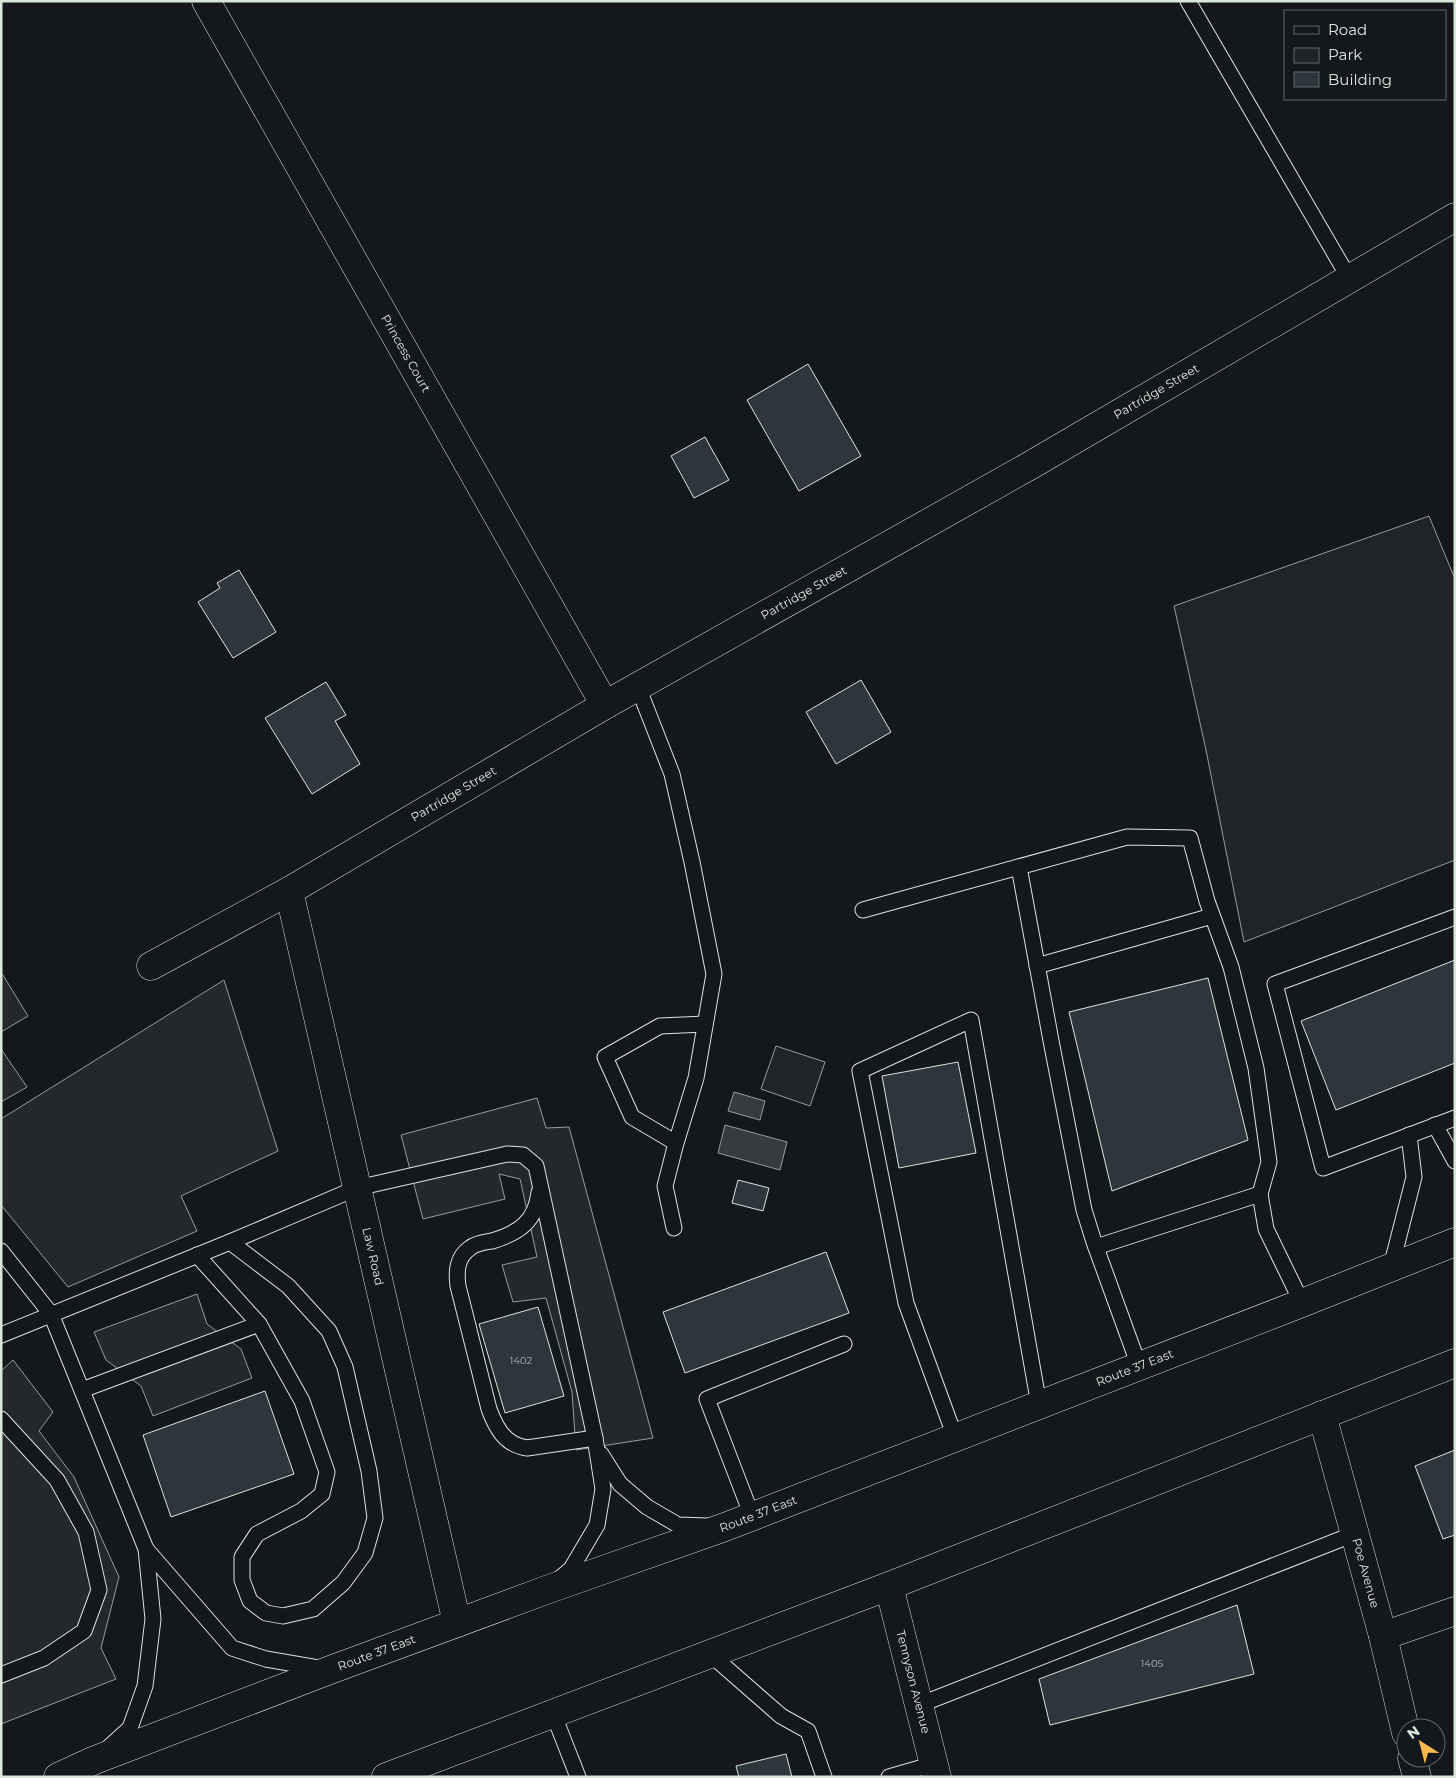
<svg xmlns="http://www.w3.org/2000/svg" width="1456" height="1778" font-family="Montserrat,sans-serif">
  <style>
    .green { fill: #202428; stroke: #939e99 }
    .parking { fill: #24282b; stroke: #939e99 }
    .water { fill: #363b3e; stroke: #939e99 }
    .building { fill: #2c363c; stroke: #d8e6dc }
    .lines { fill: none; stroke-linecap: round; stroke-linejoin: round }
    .service-casing { stroke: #d8e6dc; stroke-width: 17 }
    .minor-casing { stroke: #d8e6dc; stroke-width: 29 }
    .trunk-casing { stroke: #d8e6dc; stroke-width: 29 }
    .service { stroke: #14181c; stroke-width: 15 }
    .minor { stroke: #14181c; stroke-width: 28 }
    .trunk { stroke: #14181c; stroke-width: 28 }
    .labels { text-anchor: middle; stroke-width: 4; stroke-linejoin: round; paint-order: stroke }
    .number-label { font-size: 10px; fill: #adbab4 }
    .street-label { font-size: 12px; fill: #d8e6dc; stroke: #14181c }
  </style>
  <rect width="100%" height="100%" fill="#14181c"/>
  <!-- green -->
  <g class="green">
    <polygon points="1429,516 1455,579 1455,860 1244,942 1206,750 1174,606"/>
    <polygon points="776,1046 825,1062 810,1106 761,1089"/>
  </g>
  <!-- parking -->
  <g class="parking">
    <polygon points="1,972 28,1016 1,1032"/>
    <polygon points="224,980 278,1151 181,1196 197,1231 68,1287 1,1205 1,1119"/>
    <polygon points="1,1049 27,1087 1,1102"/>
    <polygon points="537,1098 546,1128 569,1127 653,1438 576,1450 572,1392 546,1298 513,1302 502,1265 537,1257 520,1179 499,1174 505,1199 423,1219 401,1135"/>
    <polygon points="197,1294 207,1324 241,1349 252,1378 153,1416 141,1386 106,1360 94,1332"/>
    <polygon points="13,1360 53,1412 39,1431 74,1477 119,1577 101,1648 116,1679 1,1724 1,1371"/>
  </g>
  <!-- water -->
  <g class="water">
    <polygon points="734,1092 765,1101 760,1120 728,1111"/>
    <polygon points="725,1125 787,1142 780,1170 718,1153"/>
  </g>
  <!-- building -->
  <g class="building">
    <polygon points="808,364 861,456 799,491 747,400"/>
    <polygon points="705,437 729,480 694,498 671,456"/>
    <polygon points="239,570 276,632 233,658 198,602 220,588 217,583"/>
    <polygon points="861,680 891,732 836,764 806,712"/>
    <polygon points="326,682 346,715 335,721 360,764 312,794 265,718"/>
    <polygon points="1455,960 1455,1063 1336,1110 1301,1021"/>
    <polygon points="1208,978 1248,1140 1112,1191 1069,1012"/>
    <polygon points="958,1062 976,1153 899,1168 882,1076"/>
    <polygon points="738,1180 769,1188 763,1211 732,1203"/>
    <polygon points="826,1252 849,1313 685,1373 663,1312"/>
    <polygon points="538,1307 564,1396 505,1413 479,1324"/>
    <polygon points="265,1391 294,1474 171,1517 143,1435"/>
    <polygon points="1455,1450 1455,1535 1443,1539 1415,1466"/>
    <polygon points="1237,1605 1254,1674 1050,1725 1039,1679"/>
    <polygon points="786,1754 792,1777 739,1777 736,1766"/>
  </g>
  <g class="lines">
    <!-- service casing -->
    <g class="service-casing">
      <g id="service">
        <polyline points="1188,1 1349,278"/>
        <polyline points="638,687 672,774 692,862 714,974 696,1078 676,1143 665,1186 674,1228"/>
        <polyline points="1019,867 1052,1046 1084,1210 1094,1242 1139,1366"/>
        <polyline points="863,910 1127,837 1190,838 1207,901 1231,967 1256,1068 1269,1162 1260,1194 1266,1229 1302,1303"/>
        <polyline points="1455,917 1275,984 1323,1168 1455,1118"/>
        <polyline points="1037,966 1212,916"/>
        <polyline points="1435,1125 1455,1161"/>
        <polyline points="676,1143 632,1117 605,1057 660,1026 705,1024"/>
        <path d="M539,1192C536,1221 519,1233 492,1241C485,1242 476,1243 470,1248C457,1257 456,1271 458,1286L489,1409C496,1428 505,1445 527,1448L595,1438"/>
        <polyline points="1096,1247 1260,1194"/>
        <polyline points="1,1251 51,1314 146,1549 153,1619 145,1686 130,1728 109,1747"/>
        <polyline points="197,1255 259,1324 302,1401 327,1472 322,1494 301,1511 257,1534 242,1557 242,1580 250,1601 266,1613 283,1616 313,1609 343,1583 365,1553 375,1518 369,1471 345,1367 329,1331 288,1286 230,1242"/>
        <polyline points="1391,1267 1414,1177 1409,1135"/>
        <polyline points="1,1335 230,1242 357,1188 507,1154 523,1155 536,1166 595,1438 603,1489 597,1525 571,1569 559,1579"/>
        <polyline points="82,1390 259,1324"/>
        <polyline points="1,1419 57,1480 86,1532 99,1590 84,1631 44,1658 1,1675"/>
        <polyline points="955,1437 906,1303 860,1071 971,1020 1039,1405"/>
        <polyline points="601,1454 620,1484 647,1507 678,1525 708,1526"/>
        <polyline points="752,1516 707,1399 844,1344"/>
        <polyline points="146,1549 232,1648 266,1659 324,1669"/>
        <polyline points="709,1653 781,1716 808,1731 824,1777"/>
        <polyline points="919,1705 1354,1534"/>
        <polyline points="553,1713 578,1777"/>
        <polyline points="889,1777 934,1764"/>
      </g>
    </g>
    <!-- minor casing -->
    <g class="minor-casing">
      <g id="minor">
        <path id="s1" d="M206,1L605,705"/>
        <path id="s2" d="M289,891L457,1623"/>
        <path id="s3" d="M151,966L289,891L605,705L1031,465L1455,217"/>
        <path id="s4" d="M1322,1415L1383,1636L1406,1733"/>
        <path id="s5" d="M889,1586L937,1777"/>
        <polyline points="1383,1636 1455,1611"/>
        <polyline points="1412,1758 1417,1777"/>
      </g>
    </g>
    <!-- trunk casing -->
    <g class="trunk-casing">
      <g id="trunk">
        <path id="s6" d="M58,1777L95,1760L330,1670L549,1589L725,1527L1302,1303L1455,1242"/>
        <polyline points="386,1777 889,1586 1455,1363"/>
      </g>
    </g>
    <!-- service -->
    <use href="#service" class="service"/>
    <!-- minor -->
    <use href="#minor" class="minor"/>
    <!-- trunk -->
    <use href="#trunk" class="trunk"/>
  </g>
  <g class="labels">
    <!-- number labels -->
    <g class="number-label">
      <text x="521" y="1364">1402</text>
      <text x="1152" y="1667">1405</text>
    </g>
    <!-- street labels -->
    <g class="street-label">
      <text dy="4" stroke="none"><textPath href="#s1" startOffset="405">Princess Court</textPath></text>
      <text dy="4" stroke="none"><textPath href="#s3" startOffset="1158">Partridge Street</textPath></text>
      <text dy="4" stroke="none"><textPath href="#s3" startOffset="752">Partridge Street</textPath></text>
      <text dy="4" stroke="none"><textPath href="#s3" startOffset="348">Partridge Street</textPath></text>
      <text dy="4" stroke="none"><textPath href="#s2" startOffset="375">Law Road</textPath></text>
      <text dy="4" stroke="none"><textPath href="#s6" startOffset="1152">Route 37 East</textPath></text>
      <text dy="4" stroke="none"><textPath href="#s6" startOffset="748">Route 37 East</textPath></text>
      <text dy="4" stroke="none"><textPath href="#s4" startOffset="164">Poe Avenue</textPath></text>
      <text dy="4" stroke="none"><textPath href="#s6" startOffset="342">Route 37 East</textPath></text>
      <text dy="4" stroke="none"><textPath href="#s5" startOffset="99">Tennyson Avenue</textPath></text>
    </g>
  </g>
  <!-- border -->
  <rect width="1456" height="1778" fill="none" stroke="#d8e6dc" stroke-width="5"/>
  <!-- legend -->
  <rect x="1284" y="10" width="162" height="90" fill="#14181c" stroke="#626a69"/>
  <rect x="1294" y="26" width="25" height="8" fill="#14181c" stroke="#626a69"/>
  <text x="1328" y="35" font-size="15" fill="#d8e6dc">Road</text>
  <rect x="1294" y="48" width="25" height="15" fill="#202428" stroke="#626a69"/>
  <text x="1328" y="60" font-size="15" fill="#d8e6dc">Park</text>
  <rect x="1294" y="72" width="25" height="15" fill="#2c363c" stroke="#626a69"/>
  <text x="1328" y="85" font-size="15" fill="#d8e6dc">Building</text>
  <!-- north arrow -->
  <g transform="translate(1421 1743) rotate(324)"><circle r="24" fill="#14181c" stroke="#626a69"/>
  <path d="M0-4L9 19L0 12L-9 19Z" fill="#ffb74d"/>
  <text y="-8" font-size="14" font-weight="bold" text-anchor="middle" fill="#d8e6dc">N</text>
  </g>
</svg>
